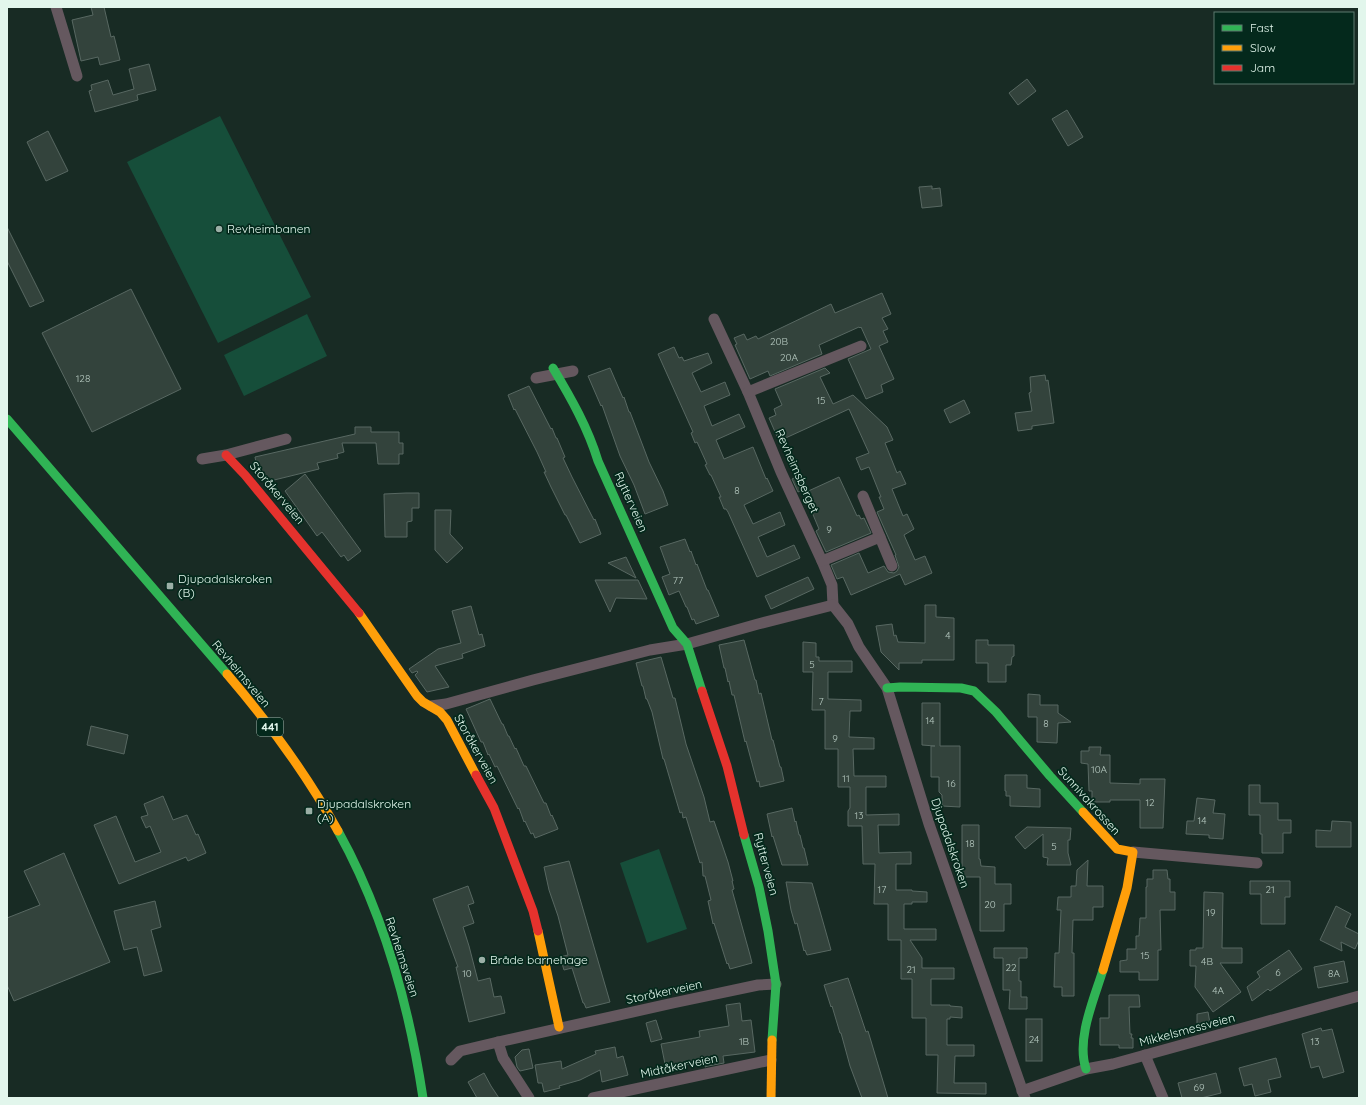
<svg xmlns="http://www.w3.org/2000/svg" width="1366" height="1105" font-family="Quicksand,sans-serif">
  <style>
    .green { fill: #164e3a }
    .building { fill: #33433c; stroke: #586862 }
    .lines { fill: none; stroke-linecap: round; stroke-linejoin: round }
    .street { stroke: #65585f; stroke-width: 11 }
    .fast { stroke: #30b455; stroke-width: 9 }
    .slow { stroke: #ff9f0a; stroke-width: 9 }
    .jam { stroke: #e5322d; stroke-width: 9 }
    .poi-dot { fill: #9bafa6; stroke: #04291c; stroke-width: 1.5 }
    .labels { text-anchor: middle; stroke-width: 3.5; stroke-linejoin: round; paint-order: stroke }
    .number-label { font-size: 10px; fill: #b6c9c0 }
    .shield { fill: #04291c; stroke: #9fb8ae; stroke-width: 1 }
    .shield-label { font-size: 11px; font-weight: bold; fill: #e2f6ec }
    .poi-label { font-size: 12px; fill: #e2f6ec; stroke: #04291c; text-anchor: start }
    .street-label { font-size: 12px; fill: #e2f6ec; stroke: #04291c }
  </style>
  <rect width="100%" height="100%" fill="#182b24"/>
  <!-- green -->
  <g class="green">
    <polygon points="220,116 311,297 218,343 127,162"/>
    <polygon points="307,314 327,356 244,396 224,355"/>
    <polygon points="659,849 687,929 647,943 620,863"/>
  </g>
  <!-- building -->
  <g class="building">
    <polygon points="91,7 104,7 111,37 114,36 120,60 100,65 98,57 81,61 72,20 93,15"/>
    <polygon points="149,64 156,90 137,95 138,100 95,112 89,91 92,90 91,85 108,80 113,95 134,89 129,69"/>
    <polygon points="1027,79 1036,91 1018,105 1009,93"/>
    <polygon points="1067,110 1083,137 1068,146 1052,119"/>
    <polygon points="48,131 68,171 46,181 27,142"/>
    <polygon points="932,186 932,189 940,188 942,206 922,208 919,187"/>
    <polygon points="7,227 44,301 30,307 7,261"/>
    <polygon points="131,289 181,389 92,432 42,333"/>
    <polygon points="882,293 891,314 882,318 888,329 883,331 888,342 879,346 894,379 881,385 883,392 866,399 848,359 871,349 861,327 860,328 859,327 819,345 822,354 770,376 768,371 750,379 735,345 737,344 734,338 744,334 747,340 756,336 758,339 831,304 835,313"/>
    <polygon points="674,347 679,358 682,357 684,361 708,353 712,363 692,373 701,392 725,382 730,395 704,406 712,426 739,414 745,427 716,440 724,459 753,447 766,479 767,478 773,491 744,505 753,524 780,512 785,525 758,537 767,557 794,545 800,558 757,577 728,512 726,509 724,509 719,497 721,497 711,475 710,475 705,465 707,464 697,442 695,443 691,433 693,432 658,354"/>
    <polygon points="610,368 623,398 624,397 629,412 630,412 649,462 663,491 668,505 645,514 634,485 620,456 602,405 601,406 588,376"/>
    <polygon points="825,368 830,373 820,377 833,404 853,395 887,427 893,440 885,443 897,473 900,471 906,484 892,489 903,516 907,514 914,529 904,535 915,560 925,556 932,573 905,585 900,574 851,595 843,577 837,579 831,565 859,553 868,573 884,566 888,572 894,573 897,571 899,567 895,555 896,555 877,512 884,509 879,497 881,497 869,467 861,470 856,458 869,453 849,409 779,441 769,418 776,415 774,409 782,405 775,389"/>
    <polygon points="1045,375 1046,381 1048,380 1054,423 1032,426 1032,429 1018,431 1015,413 1032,411 1029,393 1031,392 1030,377"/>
    <polygon points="529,386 551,429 552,428 556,438 557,438 565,457 563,458 572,477 594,520 595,519 601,534 580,543 566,515 565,515 551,487 544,472 546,472 537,452 515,409 514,410 508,395"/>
    <polygon points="964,400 970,413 950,423 944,410"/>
    <polygon points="355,427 371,427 371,432 399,432 399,443 403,443 403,454 399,454 399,464 378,464 376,443 342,443 344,452 337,454 338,458 317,463 319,469 266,482 263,471 258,473 255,457 355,434"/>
    <polygon points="305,474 361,551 348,561 344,555 341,557 322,532 317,536 285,491"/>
    <polygon points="801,475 807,488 798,492 792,479"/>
    <polygon points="839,477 857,516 859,515 861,519 864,518 871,533 826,552 816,531 819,529 804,493"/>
    <polygon points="406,493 419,493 419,508 412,508 412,521 407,522 407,537 385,537 384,494"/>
    <polygon points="435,510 451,510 450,534 463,548 447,563 435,550"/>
    <polygon points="685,539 690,552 691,551 696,565 697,564 707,590 708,590 719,616 696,624 694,619 692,620 687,607 686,607 679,591 669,595 662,577 670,574 660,547"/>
    <polygon points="626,557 636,578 608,563"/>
    <polygon points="808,577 814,589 771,609 765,596"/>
    <polygon points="595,580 638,580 647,599 616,598 610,612"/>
    <polygon points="925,605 936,605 936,617 954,618 954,660 922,660 922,663 899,663 899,670 881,652 876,626 892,624 894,636 896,635 898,642 925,643"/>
    <polygon points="471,606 479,635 482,634 485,646 462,654 463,658 435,666 449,687 427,692 415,675 418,672 417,671 412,673 409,669 438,649 461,643 452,611"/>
    <polygon points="744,640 755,680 756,680 759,694 761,693 772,740 773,740 780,767 781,767 784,781 760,787 759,781 757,782 746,741 745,742 734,695 732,695 729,681 728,682 725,668 724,668 719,645"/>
    <polygon points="976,640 988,640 988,645 1014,645 1014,656 1012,657 1011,665 1006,665 1006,682 988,682 988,663 976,663"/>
    <polygon points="803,642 816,643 816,657 819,657 819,661 852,661 852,672 828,672 828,699 861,700 861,711 850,711 849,737 874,738 874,749 853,749 854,776 886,776 886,787 866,787 866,815 899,814 899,825 878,825 879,853 911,852 911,864 896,864 896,890 912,890 912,891 927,892 927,902 912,902 912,904 904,904 904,929 936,929 936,940 910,940 922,958 922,968 954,968 954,979 931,979 931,1005 950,1005 950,1006 962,1007 962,1018 950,1017 950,1019 947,1019 947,1045 974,1045 974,1056 955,1056 954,1083 986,1083 986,1094 937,1093 938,1055 926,1055 926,1018 912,1018 912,979 901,979 901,940 888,940 888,904 874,904 875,864 863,864 862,826 848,826 848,811 850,808 850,787 838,787 838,749 825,749 825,710 812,710 813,672 803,672"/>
    <polygon points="661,657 673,698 675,698 686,744 704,797 710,822 714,821 728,862 733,881 732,881 734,889 732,890 750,955 752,963 730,969 728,963 727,964 714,923 713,924 708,901 711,900 705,876 703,876 702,862 700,863 686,817 683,818 682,812 680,813 664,759 663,759 652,712 647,699 646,699 643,686 642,686 636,663"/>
    <polygon points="1028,694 1040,695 1040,705 1058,705 1058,713 1071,722 1058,723 1057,743 1037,742 1037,717 1028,717"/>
    <polygon points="490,699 502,724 503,724 508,736 509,736 515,749 516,748 524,766 526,766 544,803 546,803 551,816 552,815 558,829 535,838 533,833 531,834 525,821 524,822 519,808 518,809 497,766 495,767 489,754 488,755 483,742 481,742 466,709"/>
    <polygon points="922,703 940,703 940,746 960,746 960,807 942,806 942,795 939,792 939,777 931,777 931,746 935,746 922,745"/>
    <polygon points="91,726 128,735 124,754 87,745"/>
    <polygon points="1089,747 1101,747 1100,755 1110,755 1110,783 1140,784 1140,779 1165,779 1163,828 1140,828 1140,800 1110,800 1110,802 1092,802 1092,791 1089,791 1088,764 1081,763 1081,751 1089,751"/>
    <polygon points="1005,775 1027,775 1027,788 1040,789 1040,807 1010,806 1010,796 1006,796 1006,791 1005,791"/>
    <polygon points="1249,785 1260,785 1260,803 1278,803 1278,820 1291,820 1291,833 1283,833 1283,853 1262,853 1262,834 1260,834 1260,815 1249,815"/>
    <polygon points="163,796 173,820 187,815 196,835 198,834 206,853 188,861 186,857 119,884 94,825 116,816 135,862 161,852 150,826 146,828 141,817 148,815 144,804"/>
    <polygon points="1197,798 1215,800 1213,813 1225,814 1223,839 1209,838 1209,835 1186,834 1187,821 1194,821"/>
    <polygon points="792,808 795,822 796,821 799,835 800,835 803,848 804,848 808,865 782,865 773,836 772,837 767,814"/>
    <polygon points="1332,821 1351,822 1351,847 1316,847 1316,830 1331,831"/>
    <polygon points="962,825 979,825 979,859 980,859 981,866 995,867 995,884 1011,884 1011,904 1004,904 1004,931 980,931 980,877 962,877"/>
    <polygon points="1027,827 1071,828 1070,840 1068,840 1068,853 1071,865 1047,865 1048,858 1043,857 1043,834 1025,849 1015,837"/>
    <polygon points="64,853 110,962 14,1001 7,985 7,918 40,905 24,871"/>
    <polygon points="1088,860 1087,886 1103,886 1103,907 1093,907 1093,920 1073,920 1072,953 1074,953 1074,996 1062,996 1062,987 1054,987 1055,953 1059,953 1061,910 1057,910 1058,897 1071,897 1071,886 1076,886 1077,870"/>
    <polygon points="569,861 610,1002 586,1008 584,1003 583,1003 572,968 564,970 560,957 568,955 558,916 549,890 544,867"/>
    <polygon points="1153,870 1167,870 1168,879 1170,879 1170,892 1175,892 1175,910 1160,910 1161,950 1158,950 1158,980 1139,980 1139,972 1120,972 1120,961 1127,960 1127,949 1136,949 1136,936 1139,936 1140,918 1146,918 1146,887 1147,887 1147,879 1153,879"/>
    <polygon points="1250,881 1290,881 1290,897 1285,897 1285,924 1261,924 1261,894 1250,894"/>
    <polygon points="786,882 812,883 831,950 807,955 805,950 804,951 797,923 795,924 791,910"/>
    <polygon points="468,886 474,903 468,905 474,923 463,927 469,946 478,981 490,978 494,997 501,996 505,1013 469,1022 456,967 458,967 433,899"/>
    <polygon points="1204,892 1223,893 1222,948 1242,948 1242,963 1220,963 1241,992 1213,1012 1195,987 1196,966 1190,966 1190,950 1196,950 1196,948 1203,948"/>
    <polygon points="155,901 161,927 151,930 162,971 144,976 137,947 124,950 114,911"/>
    <polygon points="1336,906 1351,914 1345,927 1359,934 1359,940 1355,949 1341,942 1342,951 1320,940"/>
    <polygon points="994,948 1027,948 1027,958 1019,958 1019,981 1021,981 1021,997 1027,997 1027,1009 1009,1009 1010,990 1003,990 1003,958 994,958"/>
    <polygon points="1289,950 1302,969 1270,991 1268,989 1252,1001 1247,987 1260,977 1257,972"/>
    <polygon points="1344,961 1348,982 1318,988 1314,967"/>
    <polygon points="848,978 866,1032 868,1031 888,1098 862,1098 850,1066 841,1033 840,1033 832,1006 831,1007 824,985"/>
    <polygon points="1109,995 1139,995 1140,1007 1129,1007 1130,1034 1132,1034 1131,1038 1133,1038 1133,1048 1119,1048 1119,1045 1100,1045 1100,1018 1109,1018"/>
    <polygon points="740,1003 742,1021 751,1020 755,1052 723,1056 724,1063 708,1066 705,1067 704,1061 666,1069 661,1044 700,1037 699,1031 729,1026 726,1005"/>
    <polygon points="1208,1012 1210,1023 1197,1026 1197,1014"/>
    <rect x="1026" y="1019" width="16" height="42"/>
    <polygon points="656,1020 662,1039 651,1042 646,1023"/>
    <polygon points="1321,1028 1322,1031 1332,1029 1344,1072 1323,1078 1319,1066 1311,1068 1302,1034"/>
    <polygon points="615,1047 617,1058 623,1056 628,1075 602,1082 600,1070 580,1080 559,1086 560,1088 544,1092 542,1083 538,1083 535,1065 561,1061 562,1069 596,1054 595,1051"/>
    <polygon points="529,1049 533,1068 520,1071 517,1067 515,1057 522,1050"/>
    <polygon points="1276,1058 1281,1077 1268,1080 1271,1092 1255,1096 1252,1084 1244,1086 1239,1068"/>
    <polygon points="484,1073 491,1086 499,1098 477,1098 468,1082"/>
    <polygon points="1216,1073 1221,1093 1201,1098 1182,1098 1178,1083"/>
  </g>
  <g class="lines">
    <!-- street -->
    <g class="street">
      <polyline points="56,7 77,76"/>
      <polyline points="714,319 748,392 781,472 822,561 832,585 833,605"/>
      <polyline points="536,378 573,371"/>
      <polyline points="748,392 861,346"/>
      <polyline points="202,459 226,455 286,439"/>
      <polyline points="863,496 892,566"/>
      <polyline points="822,561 880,537"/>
      <polyline points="833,605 848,624 859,647 887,688 929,824 1025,1098"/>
      <polyline points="431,706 446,704 533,680 650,650 687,644 758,624 833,605"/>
      <polyline points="1133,852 1257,863"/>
      <polyline points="498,1042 503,1058 529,1098"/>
      <polyline points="1145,1055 1163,1098"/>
      <polyline points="451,1060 460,1051 498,1042 673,1003 758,985 776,984"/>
      <polyline points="1022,1091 1086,1069 1113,1064 1359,996"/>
      <polyline points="593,1098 771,1060"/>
    </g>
    <!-- fast -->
    <g class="fast">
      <path d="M553,368C571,398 588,428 598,461L673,628L687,644L702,691"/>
      <polyline points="7,419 227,674"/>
      <polyline points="887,688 900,687 961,688 974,691 996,712 1050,776 1083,812"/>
      <path d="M338,831C384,914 409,1005 423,1098"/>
      <polyline points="744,835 759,887 768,931 776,984 772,1040"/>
      <path d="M1086,1069C1076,1039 1094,999 1103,970"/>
    </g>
    <!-- slow -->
    <g class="slow">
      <polyline points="359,613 417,696 423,702 440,712 447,720 476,775"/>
      <path d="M227,674C269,723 307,775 338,831"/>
      <polyline points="1083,812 1117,849 1133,852 1127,888 1103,970"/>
      <polyline points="538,931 559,1027"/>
      <polyline points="771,1098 772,1040"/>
    </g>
    <!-- jam -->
    <g class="jam">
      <polyline points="226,455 245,475 359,613"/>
      <polyline points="702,691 727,766 744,835"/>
      <polyline points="476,775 494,808 533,911 538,931"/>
    </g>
  </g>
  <!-- markers -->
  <g class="poi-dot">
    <circle cx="219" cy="229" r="4"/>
    <rect x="166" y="582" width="8" height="8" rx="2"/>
    <rect x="305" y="807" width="8" height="8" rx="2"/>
    <circle cx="482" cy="960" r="4"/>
  </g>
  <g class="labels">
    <!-- number labels -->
    <g class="number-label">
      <text x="779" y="345">20B</text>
      <text x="789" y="361">20A</text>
      <text x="83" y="382">128</text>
      <text x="821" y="404">15</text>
      <text x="737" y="494">8</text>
      <text x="829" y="533">9</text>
      <text x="678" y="584">77</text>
      <text x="948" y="639">4</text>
      <text x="812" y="668">5</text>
      <text x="821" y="705">7</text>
      <text x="930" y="724">14</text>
      <text x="1046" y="727">8</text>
      <text x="835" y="742">9</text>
      <text x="1099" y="773">10A</text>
      <text x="846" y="782">11</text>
      <text x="951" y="787">16</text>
      <text x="1150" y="806">12</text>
      <text x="859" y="819">13</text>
      <text x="1202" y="824">14</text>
      <text x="970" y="847">18</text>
      <text x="1054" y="850">5</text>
      <text x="882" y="893">17</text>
      <text x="1270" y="893">21</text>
      <text x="990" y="908">20</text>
      <text x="1211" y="916">19</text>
      <text x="1145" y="959">15</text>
      <text x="1207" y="965">4B</text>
      <text x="1011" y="971">22</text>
      <text x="911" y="973">21</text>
      <text x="1278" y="976">6</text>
      <text x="467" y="977">10</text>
      <text x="1334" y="977">8A</text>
      <text x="1218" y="994">4A</text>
      <text x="1034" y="1043">24</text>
      <text x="744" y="1045">1B</text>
      <text x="1315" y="1045">13</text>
      <text x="1199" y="1091">69</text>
    </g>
    <!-- shield labels -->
    <rect class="shield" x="257" y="718" width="26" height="18" rx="3"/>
    <g class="shield-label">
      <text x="270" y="731">441</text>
    </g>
    <!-- poi labels -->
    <g class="poi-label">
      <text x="227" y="233">Revheimbanen</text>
      <text x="178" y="583">Djupadalskroken<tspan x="178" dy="14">(B)</tspan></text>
      <text x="317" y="808">Djupadalskroken<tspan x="317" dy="14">(A)</tspan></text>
      <text x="490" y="964">Bråde barnehage</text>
    </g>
    <!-- street labels -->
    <g class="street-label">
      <text transform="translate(797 471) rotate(66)" y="4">Revheimsberget</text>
      <text transform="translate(277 493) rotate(50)" y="4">Storåkerveien</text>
      <text transform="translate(631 502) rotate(66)" y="4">Rytterveien</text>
      <text transform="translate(241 674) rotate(50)" y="4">Revheimsveien</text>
      <text transform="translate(476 749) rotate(61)" y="4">Storåkerveien</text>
      <text transform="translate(1089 801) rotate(48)" y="4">Sunnivakrossen</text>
      <text transform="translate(950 843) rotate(71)" y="4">Djupadalskroken</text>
      <text transform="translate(766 864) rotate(75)" y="4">Rytterveien</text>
      <text transform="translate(402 957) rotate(72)" y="4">Revheimsveien</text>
      <text transform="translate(664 992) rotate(-12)" y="4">Storåkerveien</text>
      <text transform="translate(1187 1030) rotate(-15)" y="4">Mikkelsmessveien</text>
      <text transform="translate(679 1066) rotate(-12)" y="4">Midtåkerveien</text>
    </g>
  </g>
  <!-- border -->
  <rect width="1366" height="1105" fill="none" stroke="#e2f6ec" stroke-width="16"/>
  <!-- legend -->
  <rect x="1214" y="12" width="140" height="72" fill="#04291c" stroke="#5d7b6f"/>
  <rect x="1222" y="25" width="20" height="6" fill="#30b455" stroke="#5d7b6f"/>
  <text x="1250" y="32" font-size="12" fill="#e2f6ec">Fast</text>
  <rect x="1222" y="45" width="20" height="6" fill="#ff9f0a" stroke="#5d7b6f"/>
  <text x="1250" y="52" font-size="12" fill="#e2f6ec">Slow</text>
  <rect x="1222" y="65" width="20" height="6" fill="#e5322d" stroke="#5d7b6f"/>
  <text x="1250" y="72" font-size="12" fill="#e2f6ec">Jam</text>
</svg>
